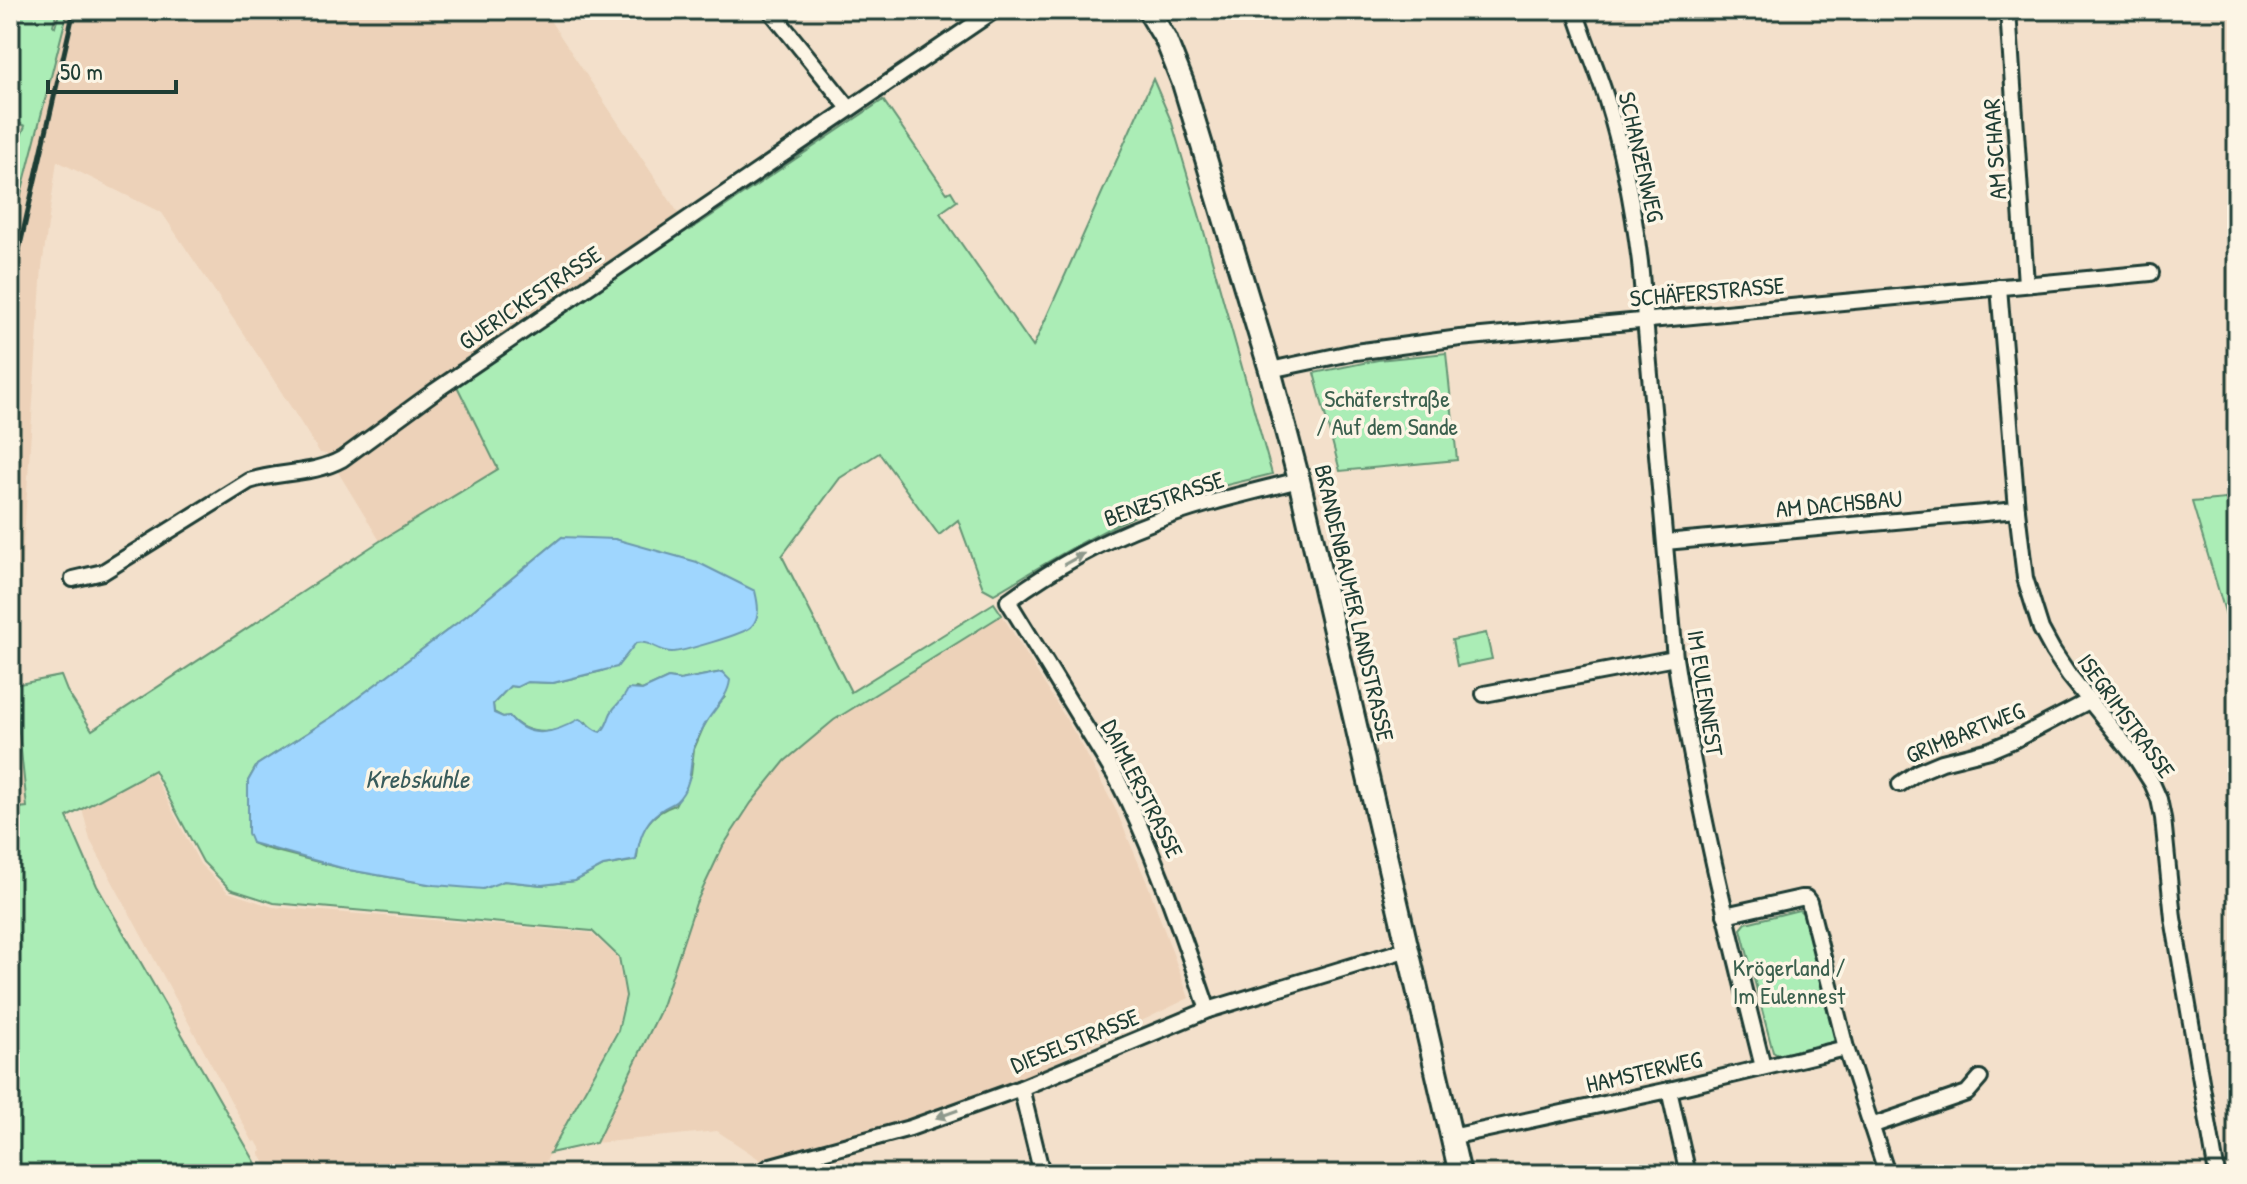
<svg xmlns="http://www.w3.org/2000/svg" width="2247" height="1184" font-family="'Patrick Hand',sans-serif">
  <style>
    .built { fill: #edd2b9 }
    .green { fill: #abedb6; stroke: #659575; stroke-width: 2; fill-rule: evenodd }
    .water { fill: #9fd6fe; stroke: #6c99ad; stroke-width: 2 }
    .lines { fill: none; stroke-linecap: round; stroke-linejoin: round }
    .street-casing { stroke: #1f3d34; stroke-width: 20 }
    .secondary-casing { stroke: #1f3d34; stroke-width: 26 }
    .street { stroke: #fcf5e5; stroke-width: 14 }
    .secondary { stroke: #fcf5e5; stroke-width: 20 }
    .rail { stroke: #1f3d34; stroke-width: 5 }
    .oneway { fill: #8e998c }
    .labels { text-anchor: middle; stroke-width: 7; stroke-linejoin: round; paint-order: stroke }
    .street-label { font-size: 24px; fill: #1f3d34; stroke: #fcf5e5 }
    .park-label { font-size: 24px; fill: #3b604e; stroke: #fcf5e5 }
    .water-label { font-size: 26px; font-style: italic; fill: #395c5c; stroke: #fcf5e5 }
  </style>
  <rect width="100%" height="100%" fill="#f3e0cb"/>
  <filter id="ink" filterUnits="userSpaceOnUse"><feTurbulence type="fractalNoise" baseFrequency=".0125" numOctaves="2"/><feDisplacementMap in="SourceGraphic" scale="16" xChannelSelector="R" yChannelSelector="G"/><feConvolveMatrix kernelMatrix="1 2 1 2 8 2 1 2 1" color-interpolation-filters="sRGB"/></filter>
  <g filter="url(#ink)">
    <!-- built -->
    <g class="built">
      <polygon points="67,10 543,10 683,220 454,378 499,469 380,541 327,454 320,453 261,360 162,213 57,161 42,267 15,671 27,808 10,809 10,237"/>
      <polygon points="1002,615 1079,740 1116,810 1148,885 1189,998 1017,1081 909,1121 762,1161 717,1131 596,1143 661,1009 696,904 723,846 751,803 785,761 834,720"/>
      <polygon points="152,771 200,864 228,892 273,907 591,933 617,957 625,995 617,1030 539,1174 271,1174 259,1153 262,1151 256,1141 253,1142 90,840 82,808"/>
    </g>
    <!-- green -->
    <g class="green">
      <polygon points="15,10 57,10 53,25 55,27 60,10 68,10 10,237 10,138 19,141 25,126 10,119 16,97 10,94 10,24"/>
      <path d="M1153,79L1172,123L1201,221L1272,474C1234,484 1195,491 1158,506C1101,529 1048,562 994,594L983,588L958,520L939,535L879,453L840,478L782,556L851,692L994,603L1002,615L834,720L785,761L751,803L723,846L696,903L661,1009L596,1143L550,1153L618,1031L626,996L619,957L592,931L274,903L230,889L203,862L154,770L67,817L97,886L262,1174H10V809L27,807L14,685L61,676L67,691L92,730L380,541L498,469L453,378L683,220L690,230L883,100L947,193L951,191L957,201L940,213L1033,347ZM562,537L644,641L635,643L602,671L553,683L527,682L517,687L510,686L493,704L494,712L503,717L509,716C530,741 559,731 586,722L592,730L601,733L609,724L611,713L636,688L642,690L668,678L680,680L722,672L725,697L713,710L703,728L694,749L691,774L675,805C650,813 638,832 637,858L633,861L603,866L575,881L542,885L504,881L492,884L434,885L349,870L264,848L252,843L248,781L257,765L335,715L465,617Z"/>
      <polygon points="1446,353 1457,460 1340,471 1314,373 1378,360"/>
      <polygon points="2237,498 2237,652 2192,502"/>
      <polygon points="1486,633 1492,659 1457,666 1452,640"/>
      <polygon points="1799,910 1805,915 1836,1035 1833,1042 1778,1055 1773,1052 1741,929 1746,923"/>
    </g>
    <!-- water -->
    <path class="water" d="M562,537L615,539L697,562L755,591C758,603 761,617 751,627C744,634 681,652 672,652C658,652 650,640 636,643L617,667L553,683L527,682L517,687L510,686L493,704L494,713L503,717L509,716C530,741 555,733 579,719C588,722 591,730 601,732C608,725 607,721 611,713C616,703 623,702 628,689L642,690L668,678L680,680L722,672L730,680C728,699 711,711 703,728C699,735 695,743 693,751C690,766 692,779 683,793C675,806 671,803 660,811C643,823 639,841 636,860L603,866L575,881L542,885L504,881L483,889L434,885L349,870L252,843L248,833V781L257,765L335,715L465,617Z"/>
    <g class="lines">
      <!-- street casing -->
      <g class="street-casing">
        <g id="street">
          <polyline points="770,10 849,108"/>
          <path d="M1575,10C1584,40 1597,68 1606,98C1623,152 1633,206 1640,262L1675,658C1696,797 1729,932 1763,1067"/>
          <polyline points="2008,10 2026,284"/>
          <polyline points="1999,287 2017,510 2025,578 2041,629 2053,651 2069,675 2136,758 2152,783 2159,799 2163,818 2173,918 2217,1174"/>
          <polyline points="1270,370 1355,352 1460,338 2151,273"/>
          <polyline points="1665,542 2017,510"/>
          <path d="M73,579L103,572L249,481C280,471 313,475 342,459L435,391L995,10"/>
          <polyline points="1484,694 1675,658"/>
          <polyline points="1900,784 1918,772 1942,762 1990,750 2016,739 2089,701"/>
          <polyline points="1725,915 1801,898 1806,898 1809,902 1846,1048 1887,1174"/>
          <path d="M1208,1010C1181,931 1155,852 1116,777L1008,601C1052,569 1099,542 1150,523C1198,504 1249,493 1299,480"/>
          <polyline points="1021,1088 1042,1174"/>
          <polyline points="1669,1090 1688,1174"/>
          <polyline points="1871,1126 1967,1093 1980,1078"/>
          <polyline points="1451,1137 1669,1090 1846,1048"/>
          <polyline points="759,1174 771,1166 910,1128 1021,1088 1208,1010 1408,949"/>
        </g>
      </g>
      <!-- secondary casing -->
      <g class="secondary-casing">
        <polyline id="secondary" points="1148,10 1166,40 1183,83 1270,370 1299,480 1460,1174"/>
      </g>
      <!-- street -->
      <use href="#street" class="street"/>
      <!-- secondary -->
      <use href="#secondary" class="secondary"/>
      <!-- rail -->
      <g class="rail">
        <polyline points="10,289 74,10"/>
        <polyline points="10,340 16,280"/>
      </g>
    </g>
    <!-- one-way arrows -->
    <defs><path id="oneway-solid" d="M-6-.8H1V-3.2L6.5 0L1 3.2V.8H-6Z" transform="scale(2)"/></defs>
    <g class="oneway">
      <use href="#oneway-solid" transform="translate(1074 559) rotate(-29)"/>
      <use href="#oneway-solid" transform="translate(947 1114) rotate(160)"/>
    </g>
  </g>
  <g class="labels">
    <!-- street labels -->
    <g class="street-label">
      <text transform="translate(1995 149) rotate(-94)" y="8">AM SCHAAR</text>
      <text transform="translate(1641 157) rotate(77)" y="8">SCHANZENWEG</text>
      <text transform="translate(1707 292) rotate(-5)" y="8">SCHÄFERSTRASSE</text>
      <text transform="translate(530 298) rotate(-34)" y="8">GUERICKESTRASSE</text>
      <text transform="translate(1164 499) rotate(-19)" y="8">BENZSTRASSE</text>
      <text transform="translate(1839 504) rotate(-5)" y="8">AM DACHSBAU</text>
      <text transform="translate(1354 603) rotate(77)" y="8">BRANDENBAUMER LANDSTRASSE</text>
      <text transform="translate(1705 693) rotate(81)" y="8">IM EULENNEST</text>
      <text transform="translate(2126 716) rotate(54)" y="8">ISEGRIMSTRASSE</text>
      <text transform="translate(1965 733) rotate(-22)" y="8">GRIMBARTWEG</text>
      <text transform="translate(1142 789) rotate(63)" y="8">DAIMLERSTRASSE</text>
      <text transform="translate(1075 1041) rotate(-22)" y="8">DIESELSTRASSE</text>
      <text transform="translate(1644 1072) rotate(-13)" y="8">HAMSTERWEG</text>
    </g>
    <!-- park labels -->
    <g class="park-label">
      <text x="1387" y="407">Schäferstraße<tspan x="1387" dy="28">/ Auf dem Sande</tspan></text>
      <text x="1789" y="976">Krögerland /<tspan x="1789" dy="28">Im Eulennest</tspan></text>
    </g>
    <!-- water labels -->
    <g class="water-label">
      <text x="417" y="788">Krebskuhle</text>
    </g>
  </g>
  <!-- margin -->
  <rect width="2247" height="1184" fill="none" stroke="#fcf5e5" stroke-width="40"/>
  <rect x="20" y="20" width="2207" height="1144" fill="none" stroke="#1f3d34" stroke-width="3" filter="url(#ink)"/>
  <!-- scale -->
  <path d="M48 80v12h128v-12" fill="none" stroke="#1f3d34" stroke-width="4"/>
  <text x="60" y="80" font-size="24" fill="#1f3d34" stroke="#fcf5e5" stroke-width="6" paint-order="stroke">50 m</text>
</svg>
